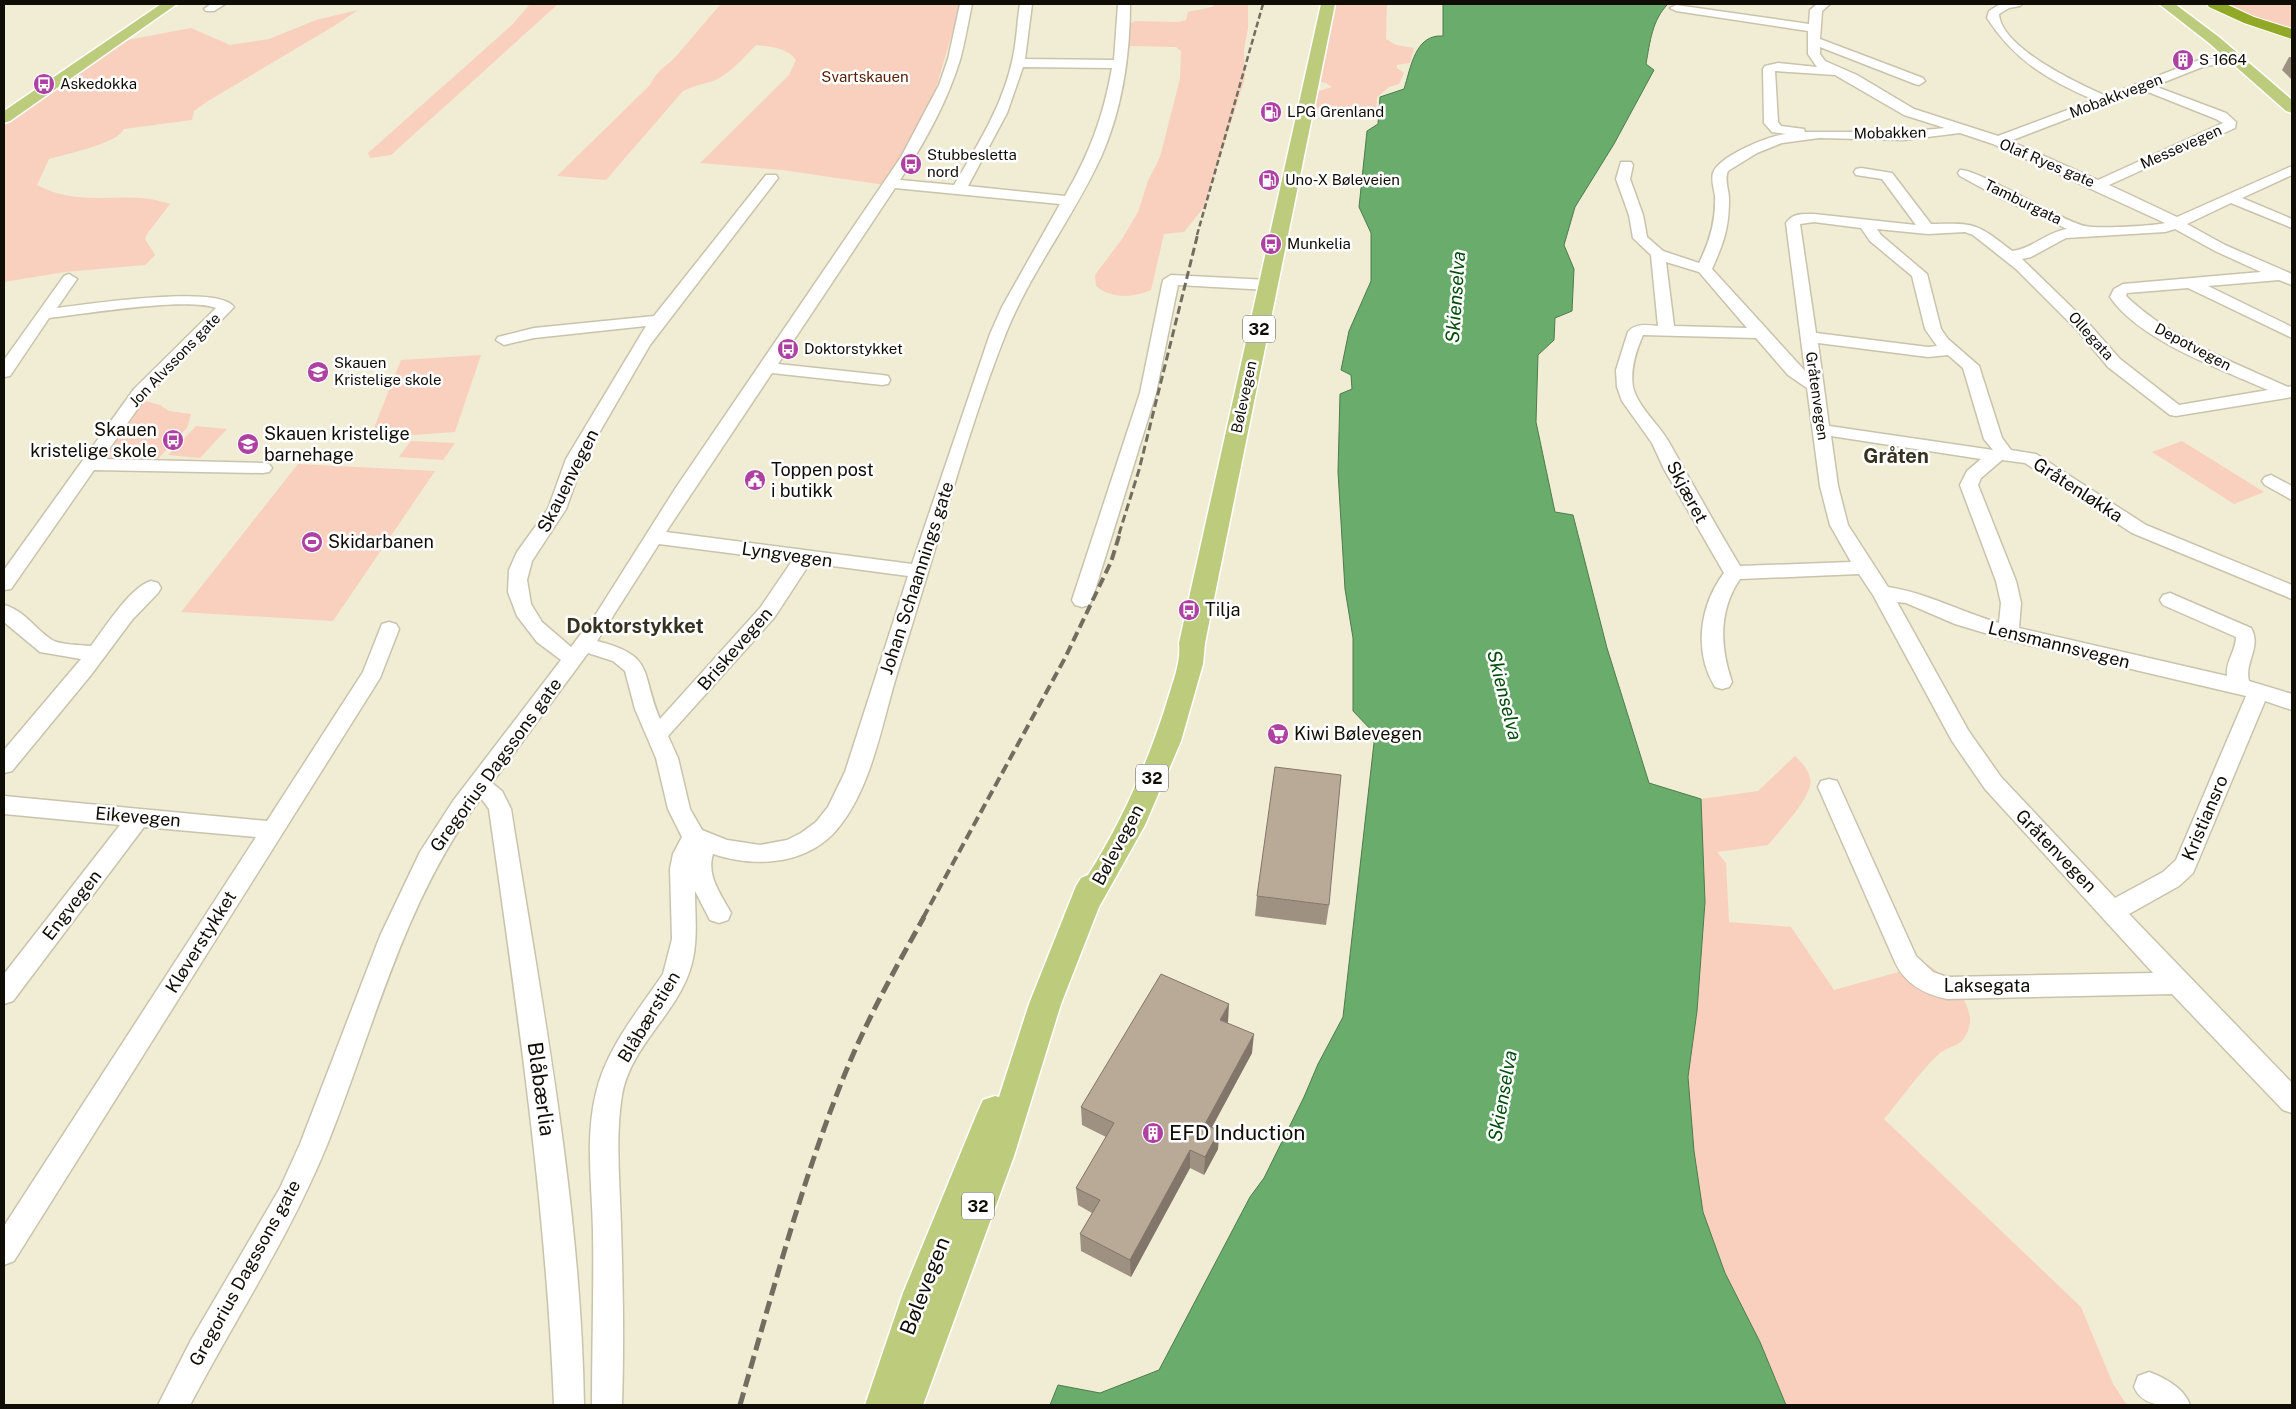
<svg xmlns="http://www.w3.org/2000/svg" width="2296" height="1409" font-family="'Public Sans',sans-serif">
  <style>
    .green { fill: #f9d0be }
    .water { fill: #69ac6b; stroke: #4e7c4d }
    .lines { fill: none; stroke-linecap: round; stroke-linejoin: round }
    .minor-casing { stroke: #c9c3ac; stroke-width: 3 }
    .major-casing { stroke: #fff; stroke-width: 3 }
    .highway-casing { stroke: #fff; stroke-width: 2 }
    .minor { fill: #fff; fill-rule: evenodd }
    .major { fill: #bdcb7d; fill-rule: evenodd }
    .highway { fill: #91a926; fill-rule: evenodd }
    .rail-far3 { stroke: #716d5f; stroke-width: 2.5; stroke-dasharray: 6 3; stroke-linecap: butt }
    .rail-far2 { stroke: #716d5f; stroke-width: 3; stroke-dasharray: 8 4; stroke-linecap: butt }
    .rail-far1 { stroke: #716d5f; stroke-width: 4; stroke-dasharray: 10 5; stroke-linecap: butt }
    .rail { stroke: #716d5f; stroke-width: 5; stroke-dasharray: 13 6; stroke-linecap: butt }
    .wall { fill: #9f9182 }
    .shaded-wall { fill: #82766a }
    .building { fill: #b9a997; stroke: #82766a }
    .labels { text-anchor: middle; stroke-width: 5; stroke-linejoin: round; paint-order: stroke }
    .far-poi-label { font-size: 15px; fill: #0f0d06; stroke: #fff; text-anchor: start }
    .far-park-label { font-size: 15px; fill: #572204; stroke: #fff }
    .far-street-label { font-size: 15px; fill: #0f0d06; stroke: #fff }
    .shield { fill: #fff; stroke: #575651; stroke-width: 1 }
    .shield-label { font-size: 16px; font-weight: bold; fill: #0f0d06 }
    .poi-label { font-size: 18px; fill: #0f0d06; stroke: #fff; text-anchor: start }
    .street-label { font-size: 18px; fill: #0f0d06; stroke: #fff }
    .water-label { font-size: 19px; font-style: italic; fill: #004d0c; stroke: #fff }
    .quarter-label { font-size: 20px; font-weight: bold; fill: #373220; stroke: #fff }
    .near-street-label { font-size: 21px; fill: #0f0d06; stroke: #fff }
    .near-poi-label { font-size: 21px; fill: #0f0d06; stroke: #fff; text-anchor: start }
  </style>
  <rect width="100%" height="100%" fill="#f1ecd4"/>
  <!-- green -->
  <g class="green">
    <polygon points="530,4 558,4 391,155 370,158 368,153 512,25"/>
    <path d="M721,4H961L928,114L885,185L782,170L700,163L789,75L796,60C787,47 770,47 756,45C744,57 729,75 713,81C703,84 693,86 683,91L606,180L557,176L650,85C659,67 667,67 678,54C693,37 706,20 721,4Z"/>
    <path d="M1215,4H1248V28L1244,50L1245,78L1204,207L1184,232L1164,234L1151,290C1133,298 1111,299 1096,286L1095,275L1122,239L1138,212L1148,181L1160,157L1180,79L1181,51L1176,47L1128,46L1129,24L1135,21L1178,22L1186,20L1188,12L1212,7Z"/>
    <path d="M1332,4H1387L1386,39L1396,45L1414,48L1410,63L1397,65V68L1404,73L1399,84L1389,87L1377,97L1376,112C1355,117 1337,118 1316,113L1313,108L1316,92L1332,87L1326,83L1316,81Z"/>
    <polygon points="2220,4 2292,4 2292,30 2264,23"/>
    <path d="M358,10L334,26L208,101L194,111L192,120L124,129C117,144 66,154 49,159L37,185C84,210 125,188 170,204L147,234L145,239L155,255L145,265L65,272L4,282V114L39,89L117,42L191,28L230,45L269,39L316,20Z"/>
    <polygon points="481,355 455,432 370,438 401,360"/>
    <polygon points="142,400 160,405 169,411 191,414 187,428 157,460 103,457"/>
    <polygon points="196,426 227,429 200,458 168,455"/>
    <polygon points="411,441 455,443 443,460 399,457"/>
    <polygon points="2182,441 2264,492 2234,504 2152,452"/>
    <polygon points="298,464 435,471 333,621 181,612"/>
    <path d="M1795,756C1801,762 1808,769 1810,778C1815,795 1779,831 1768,845L1717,852L1726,863L1729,922L1791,927L1834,990L1927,964C1946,977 1982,1007 1966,1035C1960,1047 1948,1046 1939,1054C1919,1072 1902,1098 1884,1119L2081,1307L2113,1384L2127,1405H1786L1760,1342L1725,1273L1703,1212L1694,1151L1688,1077L1697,1011L1705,902L1701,799L1758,791Z"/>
  </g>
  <!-- water -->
  <path class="water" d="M1443,4H1668C1652,20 1650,42 1646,64L1654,70L1614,144L1575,207L1564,245L1574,269L1572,311L1555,318L1554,340L1538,355L1536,422L1555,512L1573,515L1607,648L1649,783L1701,799L1705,902L1697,1011L1688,1077L1694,1151L1703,1212L1725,1273L1760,1342L1786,1405H1050L1058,1385L1100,1393L1159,1370L1250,1197L1264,1178L1304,1097L1318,1064L1343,1017L1375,734L1353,711V638L1345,589L1338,472L1340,394L1352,389L1351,375L1341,370L1349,331L1371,281V233L1359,207L1367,131L1378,124L1380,97L1404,89C1411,67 1415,34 1443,36Z"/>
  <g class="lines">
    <!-- minor casing -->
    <g class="minor-casing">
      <g id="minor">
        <polygon points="211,4 225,4 214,11 206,11 204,9"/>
        <path d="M960,4H972C968,23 965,42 960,60C947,102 924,144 900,180L954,185C978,145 1004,103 1013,57C1017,39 1017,21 1020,4H1032L1025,59L1114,60L1118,4H1130C1130,55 1122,110 1101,157C1073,218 1031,271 1006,333C971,421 946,515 918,605C910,632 902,657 894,684C880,733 869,795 833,834C801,866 753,867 713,854C706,876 721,894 731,913L728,920L719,923L710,920L695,891C695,915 698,939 692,963C680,1012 631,1044 622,1095C615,1139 620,1184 621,1227C623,1287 624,1346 622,1405H592C592,1347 594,1288 593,1230C592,1185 585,1137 596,1093C606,1049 638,1011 663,974L672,939L670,869L673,854L682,837L668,809L656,758L635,709L625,671L613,661L588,653L492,783L502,791L511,809C542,1006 581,1205 584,1405H554C546,1205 517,1007 489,809L481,798C404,900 374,1028 327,1145C290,1236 235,1319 190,1405H158L191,1340L280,1188L300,1144L380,936L420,852L453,801L561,660L537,642L517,616L508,592L509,570L517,552L548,509L566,459L646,326L534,338L504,345L496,340L498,337L534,328L654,316L766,175H776L778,178L650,345L584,459L566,509L532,561L527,580L531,604L542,622L571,647L596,614L675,489L901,157L939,85L948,59ZM1023,67L1112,68C1103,118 1090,152 1065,196L968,186L1007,113ZM895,188L1060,204L1002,307L990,334L912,564L666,532L772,373L882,385L888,384L890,380L888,376L882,375L778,364ZM659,544L792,561L760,608L660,719C640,672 656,656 597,641ZM810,563L908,576L845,772L828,807L816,822L801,833L787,840L760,845L727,840L702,830L690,809L678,758L668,736L774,618Z"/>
        <path d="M1817,4H1830L1822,11L1820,39L1923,78L1925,81L1919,85L1915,84L1820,47V54L1825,61L1857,75L1914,109L1998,136L2094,100C2048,80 2015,61 1987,18L1989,11L2000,4H2022L2020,6L2009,8L1999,14C2001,48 2079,84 2106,96L2199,60L2240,56L2242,59L2240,62L2205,66L2154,86L2226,113L2236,122L2235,128L2109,185L2177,217L2292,166V175L2242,198L2292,219V228L2231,203L2187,224L2225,245L2292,274V285L2279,280L2208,286L2292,327V338L2188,288L2127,293L2126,296C2172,340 2231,361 2288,387L2292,386V397L2176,416L2170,415L2108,367L2078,331L2016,269L1973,235L1965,232L1928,234L1877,229L1881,235L1927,274L1941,329L1948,339L1979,366L2002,438L2011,450L2036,454L2146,525L2292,585V599L2132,533L2025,463L2002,460L1981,478L1978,485L2016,581L2021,603L2019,628L2227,676C2225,662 2236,651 2236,637L2163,605L2160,600L2163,595L2170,593L2251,628C2262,647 2244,662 2249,681L2292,694V710L2265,701L2193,873L2179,886L2129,914L2292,1083V1113L2283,1110L2172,994L1947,999C1924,994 1905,984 1895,962L1818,787L1821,781L1829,779L1837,781L1916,956L1933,972L1947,977L2153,973L1985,789L1952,741L1873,595L1859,574L1740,579C1718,611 1720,647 1732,682L1729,687L1722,689L1715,687C1693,651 1700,605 1724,573L1664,469L1652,443L1622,401L1617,387L1616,370L1628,332C1635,323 1647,325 1658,326L1651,255L1633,238L1629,215L1616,179L1621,162H1631L1633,165L1630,179L1643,215L1647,237L1663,251L1699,263C1710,241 1716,220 1715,196C1714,189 1711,180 1713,173C1719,156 1768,136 1786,134L1772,132L1764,123L1763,69L1765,66L1778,63L1817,67L1808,54V31L1676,11L1670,8L1676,5L1809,24L1810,10ZM1775,71L1835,75L1904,115L1945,128L1903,132H1805L1804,129L1781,126L1778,122ZM2143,90L2216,119L2223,123L2098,180L2010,141ZM1960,133L1993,144L2165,223C2155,226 2095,229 2085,226C2061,221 1974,167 1960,170L1958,173L1960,176L2002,199L2067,229C2046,232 2032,249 2012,251C1976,223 1976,223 1931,224L1892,173L1861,168L1856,169L1854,172L1856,175L1882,179L1916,225L1814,214C1802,214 1793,213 1786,223L1805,371L1712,269C1724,242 1729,228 1729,199C1729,190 1724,180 1728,171L1757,153L1782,143L1819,138L1903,140ZM1814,222L1861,228L1870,241L1912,276L1925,329L1937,346L1928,347L1816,333L1800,224ZM2175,229L2215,251L2261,272L2123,284L2114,289L2110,297C2140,341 2221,369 2268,390L2179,405L2120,359L2090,325L2022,259L2031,257L2066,238L2165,232ZM1666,262L1699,272L1747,328L1674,326ZM1643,335L1756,338L1788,375L1807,388L1820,486L1830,525L1851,562L1740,566C1716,526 1693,485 1670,444C1660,425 1638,408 1633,387C1630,369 1636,351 1643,335ZM1818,343L1928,357L1948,355L1963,368L1984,439L1993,450L1829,426ZM1831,436L1981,459L1967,471L1960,485L1996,581L2001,603L1999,623C1961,612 1927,593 1888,587L1848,525L1838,486ZM1897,602L1906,603L1955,624L2008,640L2246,696L2176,860L2163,872L2115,898L2001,777L1968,730Z"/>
        <path d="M69,274L77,279L57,308C85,305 218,284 234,307L146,397L102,459L263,463L269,464L272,468L269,472L263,473L94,470L11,589L4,590V570L134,389L216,308C186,297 85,314 49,318L10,376L4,377V360L64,276Z"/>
        <polygon points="1171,275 1268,280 1276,285 1268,290 1178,285 1156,393 1092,600 1089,605 1082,607 1075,605 1072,600 1140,393 1163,280"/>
        <polygon points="2271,475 2292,486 2292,500 2265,485 2262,481 2265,477"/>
        <path d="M151,581L158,583L161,588L158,593L132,620L91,675L12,771L4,773V750L81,659L40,652L4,622V605C24,610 35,629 52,640C61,645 80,645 91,646C104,629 130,587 151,581Z"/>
        <polygon points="389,622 396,624 399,629 380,678 14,1261 4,1265 4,1226 256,837 144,827 13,1001 4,1004 4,974 120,825 4,814 4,796 267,821 363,672 382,624"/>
        <path d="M2149,1372C2165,1378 2184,1388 2190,1405C2167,1405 2144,1409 2134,1387L2138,1376Z"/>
      </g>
    </g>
    <!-- major casing -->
    <g class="major-casing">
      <g id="major">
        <polygon points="161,4 177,4 10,121 4,123 4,111"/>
        <path d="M1321,4H1335L1205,643L1203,664L1181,741L1145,825L1099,907L1061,1004L1014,1156L923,1405H865L903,1293L978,1111L983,1100L995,1096L999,1097L1029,1004L1076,886L1081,878L1088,875C1123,820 1150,758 1169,695C1174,678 1181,661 1179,643Z"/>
        <polygon points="2159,4 2175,4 2219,37 2292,100 2292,113 2286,111 2209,43"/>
      </g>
    </g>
    <!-- highway casing -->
    <g class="highway-casing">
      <polygon id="highway" points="2207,4 2226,4 2254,17 2292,29 2292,39 2244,23 2209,7"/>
    </g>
    <!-- minor -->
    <use href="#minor" class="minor"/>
    <!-- major -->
    <use href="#major" class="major"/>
    <!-- highway -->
    <use href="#highway" class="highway"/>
    <!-- rail-far3 -->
    <polyline class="rail-far3" points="1197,235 1263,4"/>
    <!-- rail-far2 -->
    <polyline class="rail-far2" points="1119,534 1139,470 1198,233"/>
    <!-- rail-far1 -->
    <polyline class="rail-far1" points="923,918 1065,658 1111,562 1120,533"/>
    <!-- rail -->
    <path class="rail" d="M740,1405C772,1295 801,1183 844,1076C866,1021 895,969 924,917"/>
  </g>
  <!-- wall -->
  <g class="wall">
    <polygon points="2289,57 2292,57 2292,80 2282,70"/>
    <polygon points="1257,896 1329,905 1326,925 1255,916"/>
    <polygon points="1228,1023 1252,1053 1212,1127 1219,1131 1218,1149 1204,1175 1190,1168 1131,1277 1081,1251 1080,1234 1092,1213 1078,1205 1076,1188 1106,1137 1082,1125 1081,1107"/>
  </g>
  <!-- shaded-wall -->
  <g class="shaded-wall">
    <polygon points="1229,1004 1228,1023 1220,1020"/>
    <polygon points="1254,1034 1252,1053 1204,1142 1205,1124"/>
    <polygon points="1219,1131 1218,1149 1204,1175 1205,1157"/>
    <polygon points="1190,1150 1190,1168 1131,1277 1130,1260"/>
  </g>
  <!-- building -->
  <g class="building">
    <polygon points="1275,767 1341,775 1329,905 1257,896"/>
    <polygon points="1161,974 1229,1004 1220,1020 1254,1034 1205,1124 1219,1131 1205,1157 1190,1150 1130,1260 1080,1234 1100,1200 1076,1188 1114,1123 1081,1107"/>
  </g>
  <!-- icons -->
  <defs>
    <g id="building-disc" transform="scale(1.125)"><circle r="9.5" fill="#ad42a3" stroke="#fff"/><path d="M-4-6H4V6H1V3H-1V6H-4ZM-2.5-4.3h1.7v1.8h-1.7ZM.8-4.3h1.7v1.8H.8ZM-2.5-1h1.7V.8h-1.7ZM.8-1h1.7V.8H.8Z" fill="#fff"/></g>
    <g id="bus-disc" transform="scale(1.125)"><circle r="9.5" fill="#ad42a3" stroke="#fff"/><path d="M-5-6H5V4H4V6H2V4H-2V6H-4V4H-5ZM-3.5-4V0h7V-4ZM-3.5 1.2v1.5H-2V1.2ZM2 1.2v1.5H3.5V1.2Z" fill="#fff"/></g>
    <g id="fuel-disc" transform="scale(1.125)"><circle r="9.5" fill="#ad42a3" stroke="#fff"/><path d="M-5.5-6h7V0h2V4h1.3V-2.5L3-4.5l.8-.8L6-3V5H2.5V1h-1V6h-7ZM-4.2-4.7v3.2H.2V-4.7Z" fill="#fff"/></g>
    <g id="school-disc" transform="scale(1.125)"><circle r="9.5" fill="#ad42a3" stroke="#fff"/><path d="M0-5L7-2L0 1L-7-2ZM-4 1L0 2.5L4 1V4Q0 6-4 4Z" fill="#fff"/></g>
    <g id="civic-disc" transform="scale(1.125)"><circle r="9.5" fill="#ad42a3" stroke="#fff"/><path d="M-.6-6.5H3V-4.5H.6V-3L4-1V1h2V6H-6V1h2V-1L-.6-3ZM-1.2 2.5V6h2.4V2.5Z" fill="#fff"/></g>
    <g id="stadium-disc" transform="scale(1.125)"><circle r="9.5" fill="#ad42a3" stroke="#fff"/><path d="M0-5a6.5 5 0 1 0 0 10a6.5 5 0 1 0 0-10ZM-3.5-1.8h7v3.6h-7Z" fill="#fff"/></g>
    <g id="supermarket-disc" transform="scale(1.125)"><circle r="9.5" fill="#ad42a3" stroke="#fff"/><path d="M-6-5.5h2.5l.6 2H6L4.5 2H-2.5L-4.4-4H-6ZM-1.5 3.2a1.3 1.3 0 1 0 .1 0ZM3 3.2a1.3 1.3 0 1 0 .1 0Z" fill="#fff"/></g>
  </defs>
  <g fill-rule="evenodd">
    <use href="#building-disc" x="2183" y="60"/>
    <use href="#bus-disc" x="44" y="84"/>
    <use href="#fuel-disc" x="1271" y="112"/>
    <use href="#bus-disc" x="911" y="164"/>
    <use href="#fuel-disc" x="1269" y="180"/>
    <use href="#bus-disc" x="1271" y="244"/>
    <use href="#bus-disc" x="788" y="349"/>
    <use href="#school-disc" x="318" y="372"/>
    <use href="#bus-disc" x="173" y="440"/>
    <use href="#school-disc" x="248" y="444"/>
    <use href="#civic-disc" x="755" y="480"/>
    <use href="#stadium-disc" x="312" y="542"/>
    <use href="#bus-disc" x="1189" y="610"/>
    <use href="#supermarket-disc" x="1278" y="734"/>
    <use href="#building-disc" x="1153" y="1133"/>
  </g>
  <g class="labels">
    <!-- far-poi labels -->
    <g class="far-poi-label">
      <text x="2199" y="65">S 1664</text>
      <text x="60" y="89">Askedokka</text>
      <text x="1287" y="117">LPG Grenland</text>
      <text x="927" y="160">Stubbesletta<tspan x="927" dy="17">nord</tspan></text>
      <text x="1285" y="185">Uno-X Bøleveien</text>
      <text x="1287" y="249">Munkelia</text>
      <text x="804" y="354">Doktorstykket</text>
      <text x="334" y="368">Skauen<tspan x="334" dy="17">Kristelige skole</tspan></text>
    </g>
    <!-- far-park labels -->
    <g class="far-park-label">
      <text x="865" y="82">Svartskauen</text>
    </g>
    <!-- far-street labels -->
    <g class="far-street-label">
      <text transform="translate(2116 96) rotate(-21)" y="5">Mobakkvegen</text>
      <text transform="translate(1890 133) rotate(-1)" y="5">Mobakken</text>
      <text transform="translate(2181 147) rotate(-24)" y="5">Messevegen</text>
      <text transform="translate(2047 163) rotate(23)" y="5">Olaf Ryes gate</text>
      <text transform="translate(2023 202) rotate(26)" y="5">Tamburgata</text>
      <text transform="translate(2091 336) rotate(48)" y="5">Ollegata</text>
      <text transform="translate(2193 347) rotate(28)" y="5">Depotvegen</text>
      <text transform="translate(175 360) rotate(-46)" y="5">Jon Alvssons gate</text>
      <text transform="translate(1817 396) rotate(82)" y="5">Gråtenvegen</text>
      <text transform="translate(1244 397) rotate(-78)" y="5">Bølevegen</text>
    </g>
    <!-- shield labels -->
    <g class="shield">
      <rect x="1243" y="315.5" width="32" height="27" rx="4"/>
      <rect x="1136" y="764.5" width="32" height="27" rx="4"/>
      <rect x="962" y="1192.5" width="32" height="27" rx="4"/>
    </g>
    <g class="shield-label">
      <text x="1259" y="335">32</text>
      <text x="1152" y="784">32</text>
      <text x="978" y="1212">32</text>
    </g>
    <!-- poi labels -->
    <g class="poi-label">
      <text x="157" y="436" text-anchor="end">Skauen<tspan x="157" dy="21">kristelige skole</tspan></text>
      <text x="264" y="440">Skauen kristelige<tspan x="264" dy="21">barnehage</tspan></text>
      <text x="771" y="476">Toppen post<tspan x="771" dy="21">i butikk</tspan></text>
      <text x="328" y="548">Skidarbanen</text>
      <text x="1205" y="616">Tilja</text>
      <text x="1294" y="740">Kiwi Bølevegen</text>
    </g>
    <!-- street labels -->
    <g class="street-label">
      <text transform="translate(568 481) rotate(-63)" y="6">Skauenvegen</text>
      <text transform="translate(2078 490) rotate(33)" y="6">Gråtenløkka</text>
      <text transform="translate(1687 492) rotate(62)" y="6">Skjæret</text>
      <text transform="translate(787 555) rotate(8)" y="6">Lyngvegen</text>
      <text transform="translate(917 578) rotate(-72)" y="6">Johan Schaannings gate</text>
      <text transform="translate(2059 645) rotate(14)" y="6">Lensmannsvegen</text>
      <text transform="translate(735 649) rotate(-49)" y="6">Briskevegen</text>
      <text transform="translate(496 765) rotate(-54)" y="6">Gregorius Dagssons gate</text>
      <text transform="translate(138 817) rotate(5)" y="6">Eikevegen</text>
      <text transform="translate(2205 818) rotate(-67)" y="6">Kristiansro</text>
      <text transform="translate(1118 845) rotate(-62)" y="6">Bølevegen</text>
      <text transform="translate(2056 851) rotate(46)" y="6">Gråtenvegen</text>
      <text transform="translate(72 905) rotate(-52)" y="6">Engvegen</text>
      <text transform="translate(201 942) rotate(-58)" y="6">Kløverstykket</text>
      <text x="1987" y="992">Laksegata</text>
      <text transform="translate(649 1017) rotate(-59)" y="6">Blåbærstien</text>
      <text transform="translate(245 1273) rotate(-61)" y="6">Gregorius Dagssons gate</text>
    </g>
    <!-- water labels -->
    <g class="water-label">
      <text transform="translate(1455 297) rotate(-86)" y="7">Skienselva</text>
      <text transform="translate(1505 695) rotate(76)" y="7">Skienselva</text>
      <text transform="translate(1502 1096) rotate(-80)" y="7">Skienselva</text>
    </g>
    <!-- quarter labels -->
    <g class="quarter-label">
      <text x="1896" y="463">Gråten</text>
      <text x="635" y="633">Doktorstykket</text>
    </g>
    <!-- near-street labels -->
    <g class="near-street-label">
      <text transform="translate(541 1089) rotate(82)" y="7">Blåbærlia</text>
      <text transform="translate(925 1286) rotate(-69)" y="7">Bølevegen</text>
    </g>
    <!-- near-poi labels -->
    <g class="near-poi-label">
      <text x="1169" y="1140">EFD Induction</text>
    </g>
  </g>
  <!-- border -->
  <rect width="2296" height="1409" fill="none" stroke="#0f0d06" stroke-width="10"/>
</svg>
